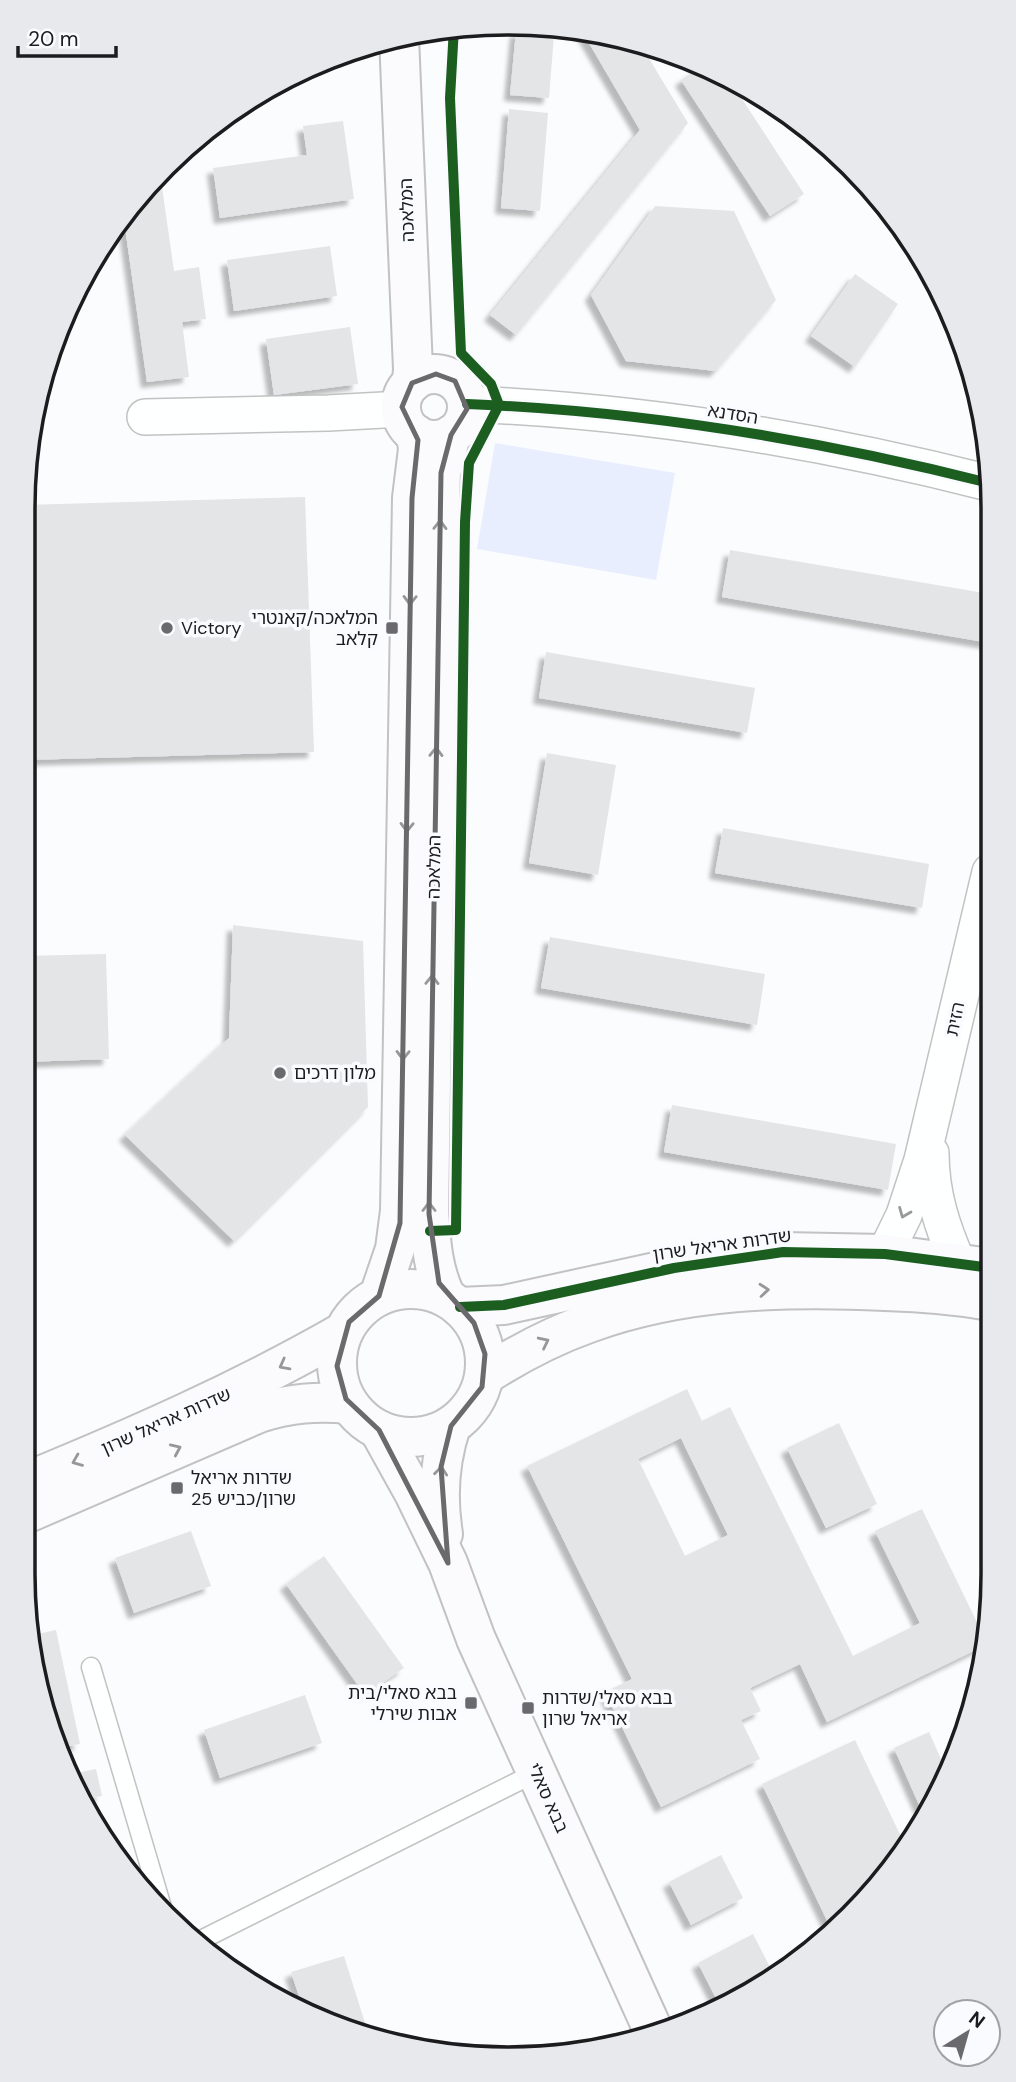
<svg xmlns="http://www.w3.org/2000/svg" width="1016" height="2082" font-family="'DM Sans','Noto Sans Hebrew',sans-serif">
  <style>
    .green { fill: #e9eefe }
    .building { fill: #e4e5e7; fill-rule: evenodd; filter: url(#shadow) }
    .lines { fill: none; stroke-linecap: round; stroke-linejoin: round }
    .lane-casing { stroke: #c2c2c3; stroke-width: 21 }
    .street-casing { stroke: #c2c2c3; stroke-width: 38 }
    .secondary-casing { stroke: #c2c2c3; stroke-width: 42 }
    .lane { stroke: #feffff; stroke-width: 18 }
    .street { stroke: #feffff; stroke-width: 35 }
    .secondary { stroke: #fbfbfd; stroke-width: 38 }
    .cycleway-casing { stroke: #fafbfe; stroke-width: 15 }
    .cycleway { stroke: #1b5e20; stroke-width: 10 }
    .oneway { stroke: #979799 }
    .oneway2 { stroke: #98999a }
    .marked { fill: none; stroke: #6a6a6c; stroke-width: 5; stroke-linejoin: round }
    .poi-dot { fill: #6a6a6c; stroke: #fafbfe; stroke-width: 2.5 }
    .labels { text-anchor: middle; stroke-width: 7; stroke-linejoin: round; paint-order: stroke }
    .street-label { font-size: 18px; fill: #1c1c1e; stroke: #fafbfe }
    .poi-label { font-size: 18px; fill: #1c1c1e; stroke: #fafbfe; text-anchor: start }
    .rim { fill: none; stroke: #1c1c1e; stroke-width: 3.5 }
  </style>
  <defs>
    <filter id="shadow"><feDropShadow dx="-6" dy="6" stdDeviation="2" flood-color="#0004"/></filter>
  </defs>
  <rect width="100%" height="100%" fill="#fbfcfd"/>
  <!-- green -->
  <polygon class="green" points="495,443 675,473 656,580 477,549"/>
  <!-- building -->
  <g class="building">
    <polygon points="516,31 554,35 549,98 510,95"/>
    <polygon points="582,31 639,42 688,123 516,335 490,315 640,130"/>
    <polygon points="703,65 727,76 804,194 770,216 681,80"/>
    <polygon points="509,109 548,113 540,211 501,208"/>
    <polygon points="343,121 354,199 220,218 213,168 307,155 303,126"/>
    <polygon points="160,173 174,271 199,267 206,319 182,322 189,377 147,382 123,213"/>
    <polygon points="655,206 734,211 776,300 716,371 626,361 591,295"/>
    <polygon points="330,246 337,296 234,311 227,260"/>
    <polygon points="855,274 898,304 855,367 811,336"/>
    <polygon points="350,327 358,384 274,395 266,339"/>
    <polygon points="305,497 314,752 24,760 24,505"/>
    <polygon points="730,550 990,594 990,643 722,597"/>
    <polygon points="546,652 755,688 747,733 539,698"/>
    <polygon points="547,753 616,765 598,875 529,863"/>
    <polygon points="723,828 929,864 922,908 715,873"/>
    <polygon points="233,925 363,941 368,1107 234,1241 125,1135 229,1038"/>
    <polygon points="550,937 765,974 757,1025 541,988"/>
    <polygon points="106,954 109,1059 23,1062 23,956"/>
    <polygon points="672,1105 896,1144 888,1190 664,1152"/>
    <path d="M687,1389L702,1421L730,1407L853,1656L920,1623L875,1531L922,1509L986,1641V1645L827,1722L800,1664L750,1688L761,1711L741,1720L760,1759L661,1807L605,1692L632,1679L527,1466ZM681,1438L728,1535L685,1556L638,1459Z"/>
    <polygon points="839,1423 877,1504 826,1528 787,1448"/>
    <polygon points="191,1531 211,1586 134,1613 115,1558"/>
    <polygon points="324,1556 404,1668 365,1695 286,1584"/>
    <polygon points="56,1630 80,1744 58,1748 49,1730 33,1635"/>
    <polygon points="305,1695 322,1743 220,1778 204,1730"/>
    <polygon points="929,1732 948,1775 943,1788 924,1816 894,1748"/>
    <polygon points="855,1740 904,1843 851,1917 832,1931 762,1784"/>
    <polygon points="96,1769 102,1796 86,1799 72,1774"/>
    <polygon points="721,1855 743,1898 691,1925 669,1882"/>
    <polygon points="753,1934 773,1973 743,1994 720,2006 698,1963"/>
    <polygon points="344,1956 365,2023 352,2027 303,2008 291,1972"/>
  </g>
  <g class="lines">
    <!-- lane casing -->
    <g class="lane-casing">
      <g id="lane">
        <polyline points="91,1667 164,1914"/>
        <polyline points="195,1943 537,1772"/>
      </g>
    </g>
    <!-- street casing -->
    <g class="street-casing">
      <g id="street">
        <path d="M467,404C642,411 819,440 989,483"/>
        <polyline points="145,417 328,413 402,409"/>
        <path d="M931,1153C931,1193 942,1227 958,1263"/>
        <polyline points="885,1254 904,1215 922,1160 990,872"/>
      </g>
    </g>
    <!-- secondary casing -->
    <g class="secondary-casing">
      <g id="secondary">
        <polyline points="399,37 413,369 412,383"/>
        <circle cx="434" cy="407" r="33"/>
        <circle cx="411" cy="1363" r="74"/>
        <polyline points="379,1296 395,1249 400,1211 412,498 418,449 416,434"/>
        <path d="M446,1297C433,1271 431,1243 429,1214L440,499L441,473L451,435"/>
        <polyline points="460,1307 504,1305 674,1268 783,1252 885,1254 991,1268"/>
        <path d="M485,1375C518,1354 552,1336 589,1323C682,1289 787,1286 885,1291C920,1292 957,1295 991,1301"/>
        <polyline points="379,1430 414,1493 448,1563 476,1639 653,2030"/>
        <path d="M23,1483C133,1438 240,1391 343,1332"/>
        <path d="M23,1515L259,1413C290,1403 317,1401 349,1404"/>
        <path d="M443,1534C437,1497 439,1462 451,1426"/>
      </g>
    </g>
    <!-- lane -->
    <use href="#lane" class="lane"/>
    <!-- street -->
    <use href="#street" class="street"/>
    <!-- secondary -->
    <use href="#secondary" class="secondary"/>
    <!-- cycleway casing -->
    <g class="cycleway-casing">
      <g id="cycleway">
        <path d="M467,404C642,411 819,440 989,483"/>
        <polyline points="430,1231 456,1230 465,522 469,463 499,405 491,384 461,353 450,98 454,27"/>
        <polyline points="460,1307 504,1305 674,1268 783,1252 885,1254 991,1268"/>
      </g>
    </g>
    <!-- cycleway -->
    <use href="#cycleway" class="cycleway"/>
  </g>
  <!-- one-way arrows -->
  <defs><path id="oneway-chevron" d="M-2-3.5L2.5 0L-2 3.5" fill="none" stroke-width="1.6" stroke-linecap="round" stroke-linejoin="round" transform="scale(1.75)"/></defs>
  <g class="oneway">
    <use href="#oneway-chevron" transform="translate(440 525) rotate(-89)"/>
    <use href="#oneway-chevron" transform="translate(410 600) rotate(91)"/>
    <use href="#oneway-chevron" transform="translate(436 752) rotate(-89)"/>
    <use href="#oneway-chevron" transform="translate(407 827) rotate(91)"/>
    <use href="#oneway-chevron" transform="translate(432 980) rotate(-89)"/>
    <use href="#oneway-chevron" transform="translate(403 1055) rotate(91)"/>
    <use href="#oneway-chevron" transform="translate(429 1207) rotate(-90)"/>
    <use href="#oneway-chevron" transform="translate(764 1290) rotate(-5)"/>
    <use href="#oneway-chevron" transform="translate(544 1342) rotate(-26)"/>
    <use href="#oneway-chevron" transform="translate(284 1365) rotate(152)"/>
    <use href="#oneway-chevron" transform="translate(176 1449) rotate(-24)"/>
    <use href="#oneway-chevron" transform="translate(77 1461) rotate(158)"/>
    <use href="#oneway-chevron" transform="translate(441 1471) rotate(-84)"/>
  </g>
  <use class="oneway2" href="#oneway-chevron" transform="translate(904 1213) rotate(112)"/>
  <!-- marked area -->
  <path class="marked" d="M436,374L455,381L467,409L451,435L441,473L429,1214L439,1283L474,1323L485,1354L482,1387L451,1426L441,1467L448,1563L379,1430L346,1399L337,1366L349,1322L379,1296L400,1223L412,498L418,440L402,407L412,383Z"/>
  <!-- markers -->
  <g class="poi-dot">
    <circle cx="167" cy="628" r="7"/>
    <rect x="385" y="621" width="14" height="14" rx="3.5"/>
    <circle cx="280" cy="1073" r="7"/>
    <rect x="170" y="1481" width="14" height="14" rx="3.5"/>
    <rect x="464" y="1696" width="14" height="14" rx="3.5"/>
    <rect x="521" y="1701" width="14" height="14" rx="3.5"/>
  </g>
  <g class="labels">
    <!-- street labels -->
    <g class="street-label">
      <text transform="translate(407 210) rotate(-92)" y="6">המלאכה</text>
      <text transform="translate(733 414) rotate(9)" y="6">הסדנא</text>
      <text transform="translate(434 867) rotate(-89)" y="6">המלאכה</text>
      <text transform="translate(955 1019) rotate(-78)" y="6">הזית</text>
      <text transform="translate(722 1245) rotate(-8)" y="6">שדרות אריאל שרון</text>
      <text transform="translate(166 1421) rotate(-24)" y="6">שדרות אריאל שרון</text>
      <text transform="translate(548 1798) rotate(66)" y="6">בבא סאלי</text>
    </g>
    <!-- poi labels -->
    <g class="poi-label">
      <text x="378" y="624" text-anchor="end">המלאכה/קאנטרי<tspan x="378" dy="21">קלאב</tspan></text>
      <text x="181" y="634">Victory</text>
      <text x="294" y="1079">מלון דרכים</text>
      <text x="191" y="1484">שדרות אריאל<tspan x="191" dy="21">שרון/כביש 25</tspan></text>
      <text x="457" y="1699" text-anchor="end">בבא סאלי/בית<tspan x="457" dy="21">אבות שירלי</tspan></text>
      <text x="542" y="1704">בבא סאלי/שדרות<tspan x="542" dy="21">אריאל שרון</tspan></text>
    </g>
  </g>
  <!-- crop -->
  <path d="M0 0H1016V2082H0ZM508 35H508A473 473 0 0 1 981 508V1574A473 473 0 0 1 508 2047H508A473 473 0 0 1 35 1574V508A473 473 0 0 1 508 35Z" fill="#e8e9ec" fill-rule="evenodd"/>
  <path class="rim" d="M508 35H508A473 473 0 0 1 981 508V1574A473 473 0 0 1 508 2047H508A473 473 0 0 1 35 1574V508A473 473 0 0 1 508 35Z"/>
  <!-- north arrow -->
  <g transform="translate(967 2033) rotate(37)"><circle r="33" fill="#fafbfe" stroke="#a1a2a4" stroke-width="2"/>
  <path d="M0-5L12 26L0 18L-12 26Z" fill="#6a6a6c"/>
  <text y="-10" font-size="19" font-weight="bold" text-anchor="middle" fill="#1c1c1e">N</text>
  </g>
  <!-- scale -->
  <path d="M18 46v10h98v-10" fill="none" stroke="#1c1c1e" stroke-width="3.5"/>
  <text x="28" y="46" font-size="21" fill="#1c1c1e" stroke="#fafbfe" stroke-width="5" paint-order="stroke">20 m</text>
</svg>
